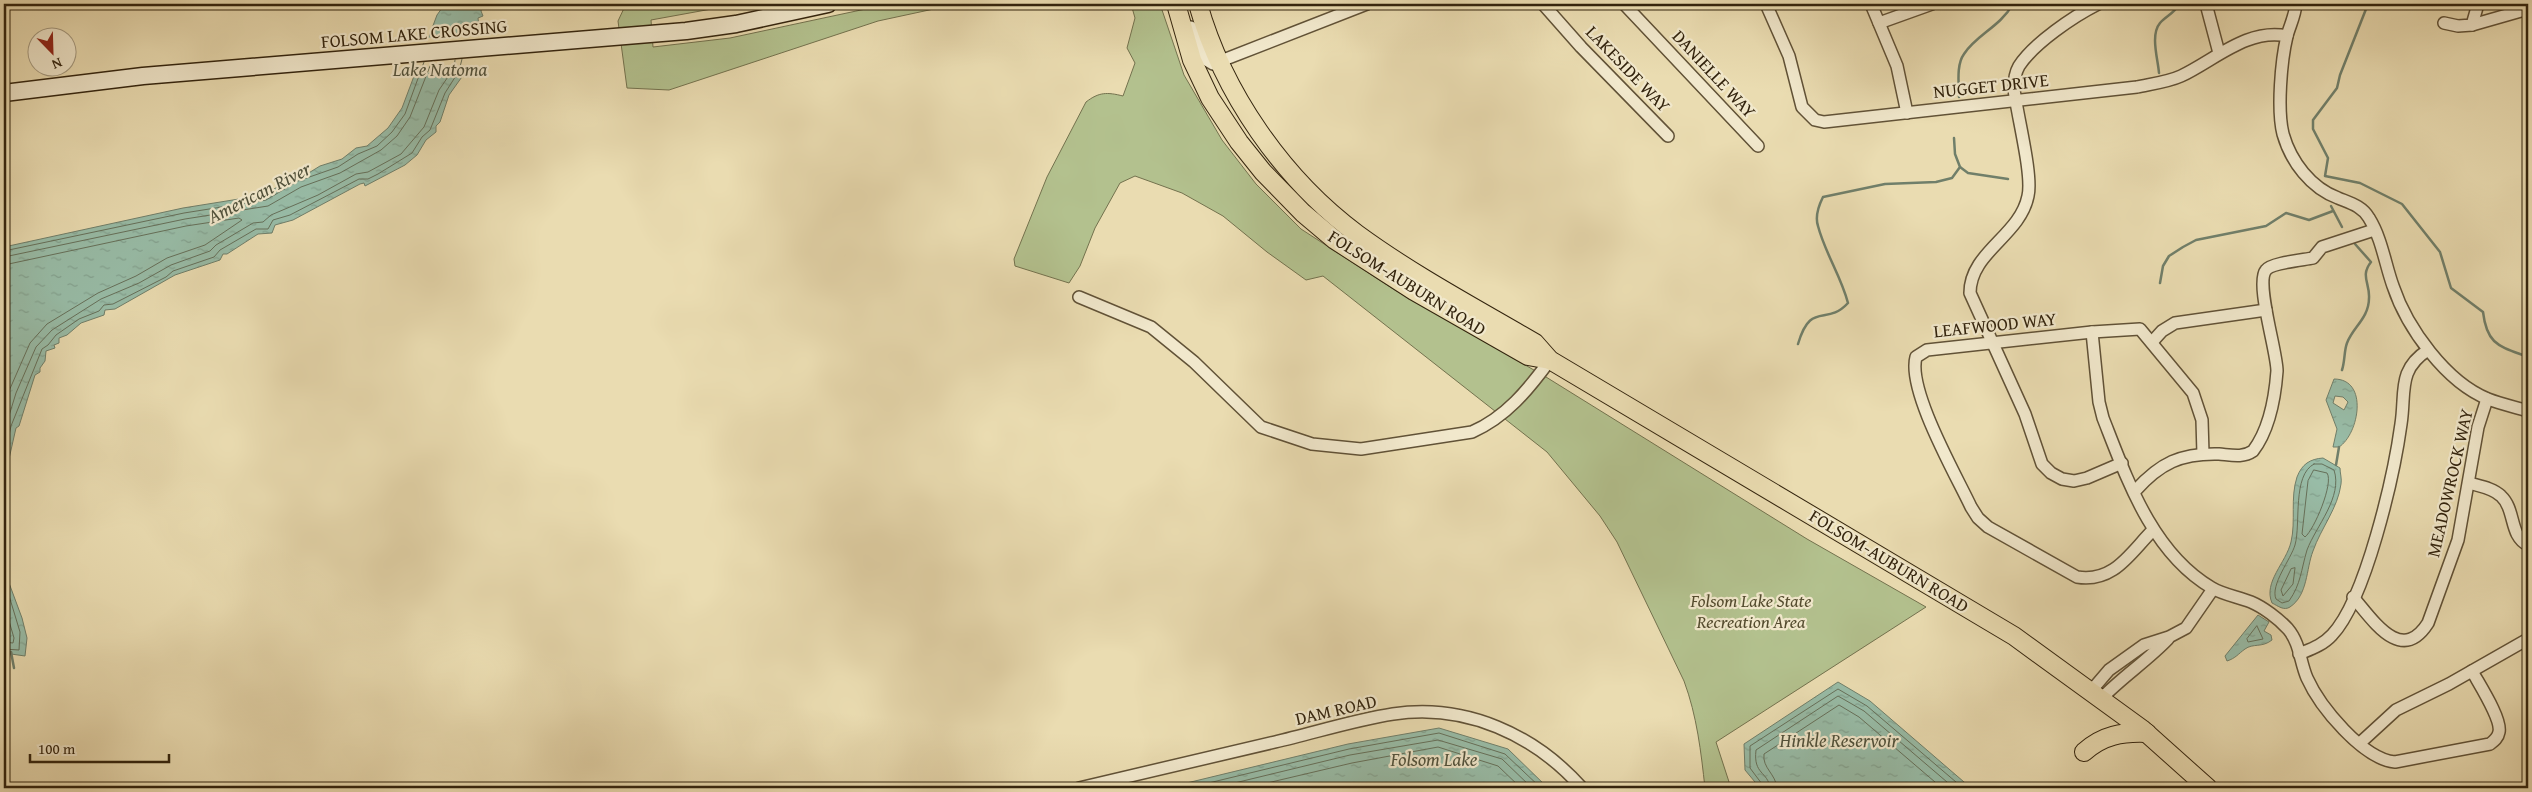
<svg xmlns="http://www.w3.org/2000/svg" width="2532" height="792" font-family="'Gentium Book Plus',serif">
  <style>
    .green { fill: #b3c18e; stroke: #73724e }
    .water { fill: url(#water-ripples); stroke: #707f6a; fill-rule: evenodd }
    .pier { fill: #eadcb1 }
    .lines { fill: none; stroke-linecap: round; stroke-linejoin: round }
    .shore { stroke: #66705a; stroke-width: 1 }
    .stream { stroke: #707f6a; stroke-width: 2.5 }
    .street-casing { stroke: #615237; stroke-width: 14 }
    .secondary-casing { stroke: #33240e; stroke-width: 19 }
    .primary-casing { stroke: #33240e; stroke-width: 20 }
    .street { stroke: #f1e8cc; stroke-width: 11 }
    .secondary { stroke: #f1e8cc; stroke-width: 16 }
    .primary { stroke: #eadcb1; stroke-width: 18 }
    .labels { text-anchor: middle; stroke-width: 4.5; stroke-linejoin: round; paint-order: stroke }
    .street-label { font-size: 18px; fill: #33240e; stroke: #f1e8cc }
    .park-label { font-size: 18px; font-style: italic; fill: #534b2e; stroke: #f1e8cc }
    .water-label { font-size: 19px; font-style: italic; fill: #51523c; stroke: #f1e8cc }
  </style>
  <defs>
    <pattern id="water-ripples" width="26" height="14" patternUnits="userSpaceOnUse" patternTransform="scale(1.25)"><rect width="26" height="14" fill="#98bca7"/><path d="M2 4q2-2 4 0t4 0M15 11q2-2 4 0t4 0" fill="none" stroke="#83a18f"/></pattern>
  </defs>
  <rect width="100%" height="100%" fill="#eadcb1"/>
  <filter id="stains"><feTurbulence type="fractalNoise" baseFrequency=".004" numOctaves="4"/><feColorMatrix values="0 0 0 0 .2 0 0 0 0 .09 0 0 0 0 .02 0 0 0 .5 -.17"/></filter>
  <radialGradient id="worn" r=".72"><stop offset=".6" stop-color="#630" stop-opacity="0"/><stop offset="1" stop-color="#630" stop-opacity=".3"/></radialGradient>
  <!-- green -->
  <g class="green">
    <polygon points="626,4 739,4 651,20 653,47 730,38 889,4 957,4 878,21 669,90 627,88 618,21"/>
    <path d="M1131,4H1160L1184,75L1222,140L1256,184L1301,229L1395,290L1546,377L1807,539L1926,607L1716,742L1731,788H1705C1701,752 1697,716 1684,681L1617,542L1600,516L1547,452L1323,276L1306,280L1267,252L1223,216L1182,193L1135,176L1120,183L1095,228L1080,266L1069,283L1015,266L1014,259L1047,177L1086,102C1099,92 1107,92 1123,96L1135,63L1127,48L1135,18Z"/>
  </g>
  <!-- water -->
  <g class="water">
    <polygon points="442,4 483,4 481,11 483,16 478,18 479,27 468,52 464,74 449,95 440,122 436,126 436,132 426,140 417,155 405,165 365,186 364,183 360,184 293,220 275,225 272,233 258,234 227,254 223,254 220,260 175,275 115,309 105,310 104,315 81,323 67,335 59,338 59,343 54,345 55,348 46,351 45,361 40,368 40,372 35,375 19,426 16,428 6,472 7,503 4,527 9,536 7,540 9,547 6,555 9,560 9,583 22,618 27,638 25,656 4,653 4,247 183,208 264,195 296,176 307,174 320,166 342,159 356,148 367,146 388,128 402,108 437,15 442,8"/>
    <path d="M2334,379C2369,379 2359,434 2339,447H2333L2337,429L2326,400ZM2335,396L2343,397L2348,402L2344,410L2333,403Z"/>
    <path d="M2323,458L2340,468C2340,473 2342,479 2341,484C2338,508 2321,528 2313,551C2306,569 2308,595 2290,607C2284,611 2278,606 2272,603C2263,582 2286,563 2291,542C2296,521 2290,498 2297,477C2302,464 2310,459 2323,458Z"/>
    <path d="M2258,615L2269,622L2264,631L2271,635L2272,640C2262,648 2253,643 2245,649C2238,654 2236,658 2227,661L2225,656Z"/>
    <polygon points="1838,682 1870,701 1971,788 1760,788 1745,770 1744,744"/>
    <polygon points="1439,728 1508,749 1548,788 1166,788 1348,744"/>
  </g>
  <!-- pier -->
  <polygon class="pier" points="478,34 467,69 413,74 426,38"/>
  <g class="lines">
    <!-- shore -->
    <g class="shore">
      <polyline points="4,251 184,213 266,200 298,181 338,167 358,154 377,146 392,132 405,114 424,62"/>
      <polyline points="4,257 185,219 268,206 301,187 340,173 381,150 397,136 410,117 432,61"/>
      <polyline points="4,265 186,226 239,218 242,220 205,245 167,258 136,276 98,293 47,324 30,343 9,391 4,410"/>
      <polyline points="4,432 16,393 36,347 52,330 101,299 139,283 171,265 210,251 216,245 253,223 263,222 271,215 318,195 356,174 368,172 401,154 424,127 439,90 454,68 455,60"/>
      <polyline points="4,459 11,426 42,349 48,345 56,335 79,319 99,311 104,305 113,304 166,277 173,271 214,257 220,250 256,229 268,229 273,220 290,215 359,179 368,179 378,174 412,153 422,137 430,130 445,93 459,71 462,59"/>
      <path d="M2314,464H2322L2334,470C2343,497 2316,526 2307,550C2301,570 2301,584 2289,601L2282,603L2276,599C2270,585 2291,559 2295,545C2301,524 2292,475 2314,464Z"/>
      <path d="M2314,470L2327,473C2334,483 2314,530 2305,537L2302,534L2308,481Z"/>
      <polygon points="2295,568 2293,584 2283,596 2281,590 2291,569"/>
      <polyline points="4,579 20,632 19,650 4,649"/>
      <polyline points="4,604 14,638 13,643 4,642"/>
      <polygon points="2257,626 2263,639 2248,642 2247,639"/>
      <polyline points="1188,788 1349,749 1439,733 1505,754 1541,788"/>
      <polyline points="1214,788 1350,755 1438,740 1502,759 1532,788"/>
      <polyline points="1246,788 1352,763 1438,747 1498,766 1521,788"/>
      <polyline points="1763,788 1762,784 1750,768 1750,746 1838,689 1867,706 1963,788"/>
      <path d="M1770,788C1768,771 1753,775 1756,750L1838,696L1864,711L1954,788"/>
      <path d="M1777,788C1776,774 1762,768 1764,754L1839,705L1859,717L1942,788"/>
    </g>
    <!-- stream -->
    <g class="stream">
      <path d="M2368,4L2340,75L2337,88L2313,120V129L2328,158L2325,176L2360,183L2402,204L2440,252L2451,288L2483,312C2487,345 2499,346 2528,357"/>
      <path d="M2159,73C2158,59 2150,35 2160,23C2166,16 2175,13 2179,4"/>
      <path d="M1959,97C1959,84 1956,65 1964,54C1976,35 2000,27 2013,4"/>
      <polyline points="1960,167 1968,173 2008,179"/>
      <polyline points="2331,206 2342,227"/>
      <polyline points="2160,283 2163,266 2169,256 2183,247 2196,240 2266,226 2286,213 2309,220 2333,211"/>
      <path d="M1798,344C1811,300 1826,327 1848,303C1841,276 1825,253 1818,226C1815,217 1819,205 1823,197L1885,184L1936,182L1952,178L1960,167L1955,154L1954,138"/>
      <path d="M2342,370C2345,361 2344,351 2347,343C2353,327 2369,318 2369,298C2370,283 2360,276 2371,262L2355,244"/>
      <polyline points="2336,465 2339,447"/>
      <polyline points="11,652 14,668"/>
    </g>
    <!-- street casing -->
    <g class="street-casing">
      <g id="street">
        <polyline points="1543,4 1581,47 1668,136"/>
        <polyline points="1624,4 1758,146"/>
        <path d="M1766,4L1789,56L1802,107L1815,120L1824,122L2137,87C2151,84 2168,82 2181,76C2215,60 2247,28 2287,36"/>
        <polyline points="1871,4 1897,66 1907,113"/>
        <path d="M2098,4C2074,16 2034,43 2019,66C2015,73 2014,81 2014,89C2017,115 2033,175 2028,196C2020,236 1970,252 1970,293L2025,414L2042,464L2051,473L2062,479L2074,481L2087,478L2122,463"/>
        <polyline points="2206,4 2219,53"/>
        <path d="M2296,4C2295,16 2290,25 2287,36C2281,61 2277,110 2283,134C2291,162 2311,188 2338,198C2350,203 2362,206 2369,218C2382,239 2385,264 2393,286C2407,328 2446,382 2488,399C2501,404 2515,407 2528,411"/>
        <polyline points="1879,23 1932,4"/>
        <polyline points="2444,23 2458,26 2472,25 2478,4"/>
        <polyline points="2472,25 2528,9"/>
        <polyline points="1191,27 1203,58 1213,64 1367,4"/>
        <path d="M1079,297L1151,327L1194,362L1261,427L1312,444L1361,449L1472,432C1506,417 1528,390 1550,360"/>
        <path d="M2092,332L2099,402L2103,418C2127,479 2152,553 2212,588C2224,595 2239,597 2251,602C2263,607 2279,619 2288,629C2300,643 2300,662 2307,678C2320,707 2363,759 2395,762L2490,744C2494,741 2498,738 2499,732C2502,719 2479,684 2472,671"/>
        <polyline points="2152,342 2162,331 2175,323 2266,310"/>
        <path d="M2469,483C2479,486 2493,488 2501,496C2516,510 2509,536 2528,545"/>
        <path d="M2135,491C2160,463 2181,453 2219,454C2231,455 2243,458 2253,451C2269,430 2275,398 2277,371C2277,351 2255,283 2266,270C2271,263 2303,260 2313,258L2322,247L2374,230"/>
        <path d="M2153,530C2130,553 2114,583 2077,577L1988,527L1978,518L1971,507C1956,475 1907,390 1916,357L1927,350L2092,332L2140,329L2193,393L2202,420L2203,454"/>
        <path d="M2353,597C2373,620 2401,665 2428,623L2458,540L2478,427L2487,399"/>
        <path d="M2299,654C2311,649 2323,645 2332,635C2366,599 2394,475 2401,424C2406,392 2397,370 2428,350"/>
        <polyline points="2091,691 2109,670 2144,645 2169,637 2186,628 2213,589"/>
        <path d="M2101,699C2122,677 2147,661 2168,639"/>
        <polyline points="2360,743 2396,710 2449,684 2528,639"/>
        <path d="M1079,788C1145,773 1210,757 1275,742C1314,733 1354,720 1393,714C1466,703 1535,735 1582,788"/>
      </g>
    </g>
    <!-- secondary casing -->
    <g class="secondary-casing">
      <polyline id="secondary" points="4,93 143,76 686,31 736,24 828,4"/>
    </g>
    <!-- primary casing -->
    <g class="primary-casing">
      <g id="primary">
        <polyline points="1176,4 1192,60 1210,98 1239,142 1263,172 1303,213 1335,240 1414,291 1528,356 1550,360"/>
        <path d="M1198,4C1223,93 1283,179 1357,234C1413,275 1475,308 1535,343L1550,360L2014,636L2142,729L2208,788"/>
        <path d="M2084,752C2103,735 2122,732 2147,733"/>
      </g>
    </g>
    <!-- street -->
    <use href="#street" class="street"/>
    <!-- secondary -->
    <use href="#secondary" class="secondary"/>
    <!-- primary -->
    <use href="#primary" class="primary"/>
  </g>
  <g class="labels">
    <!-- street labels -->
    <g class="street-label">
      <text transform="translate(414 34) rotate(-5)" y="6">FOLSOM LAKE CROSSING</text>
      <text transform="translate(1628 69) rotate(46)" y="6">LAKESIDE WAY</text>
      <text transform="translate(1714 74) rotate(47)" y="6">DANIELLE WAY</text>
      <text transform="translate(1991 86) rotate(-6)" y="6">NUGGET DRIVE</text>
      <text transform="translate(1407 283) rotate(32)" y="6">FOLSOM-AUBURN ROAD</text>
      <text transform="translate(1995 325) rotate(-6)" y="6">LEAFWOOD WAY</text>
      <text transform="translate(2450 483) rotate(-77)" y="6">MEADOWROCK WAY</text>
      <text transform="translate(1889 561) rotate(31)" y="6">FOLSOM-AUBURN ROAD</text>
      <text transform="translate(1336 710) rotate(-13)" y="6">DAM ROAD</text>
    </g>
    <!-- park labels -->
    <g class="park-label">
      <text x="1751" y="607">Folsom Lake State<tspan x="1751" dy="21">Recreation Area</tspan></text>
    </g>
    <!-- water labels -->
    <g class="water-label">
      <text x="440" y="76">Lake Natoma</text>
      <text transform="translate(259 192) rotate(-27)" y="7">American River</text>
      <text x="1839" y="747">Hinkle Reservoir</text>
      <text x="1434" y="766">Folsom Lake</text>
    </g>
  </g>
  <!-- margin -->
  <rect width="2532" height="792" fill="none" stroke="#eadcb1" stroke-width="20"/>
  <rect x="5" y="5" width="2522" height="782" fill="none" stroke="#33240e" stroke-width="2.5"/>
  <rect x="10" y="10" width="2512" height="772" fill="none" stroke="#33240e"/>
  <!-- north arrow -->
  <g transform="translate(52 52) rotate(157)"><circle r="24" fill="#f1e8cc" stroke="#a59a80"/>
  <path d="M0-4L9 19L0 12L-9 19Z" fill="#8f2418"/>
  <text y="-8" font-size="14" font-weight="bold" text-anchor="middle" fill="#33240e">N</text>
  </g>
  <!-- scale -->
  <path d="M30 754v8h139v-8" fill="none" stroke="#33240e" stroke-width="2.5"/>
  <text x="38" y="754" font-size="15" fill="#33240e" stroke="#f1e8cc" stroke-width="4" paint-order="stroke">100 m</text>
  <rect width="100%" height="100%" filter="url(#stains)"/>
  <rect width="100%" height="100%" fill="url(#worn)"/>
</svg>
